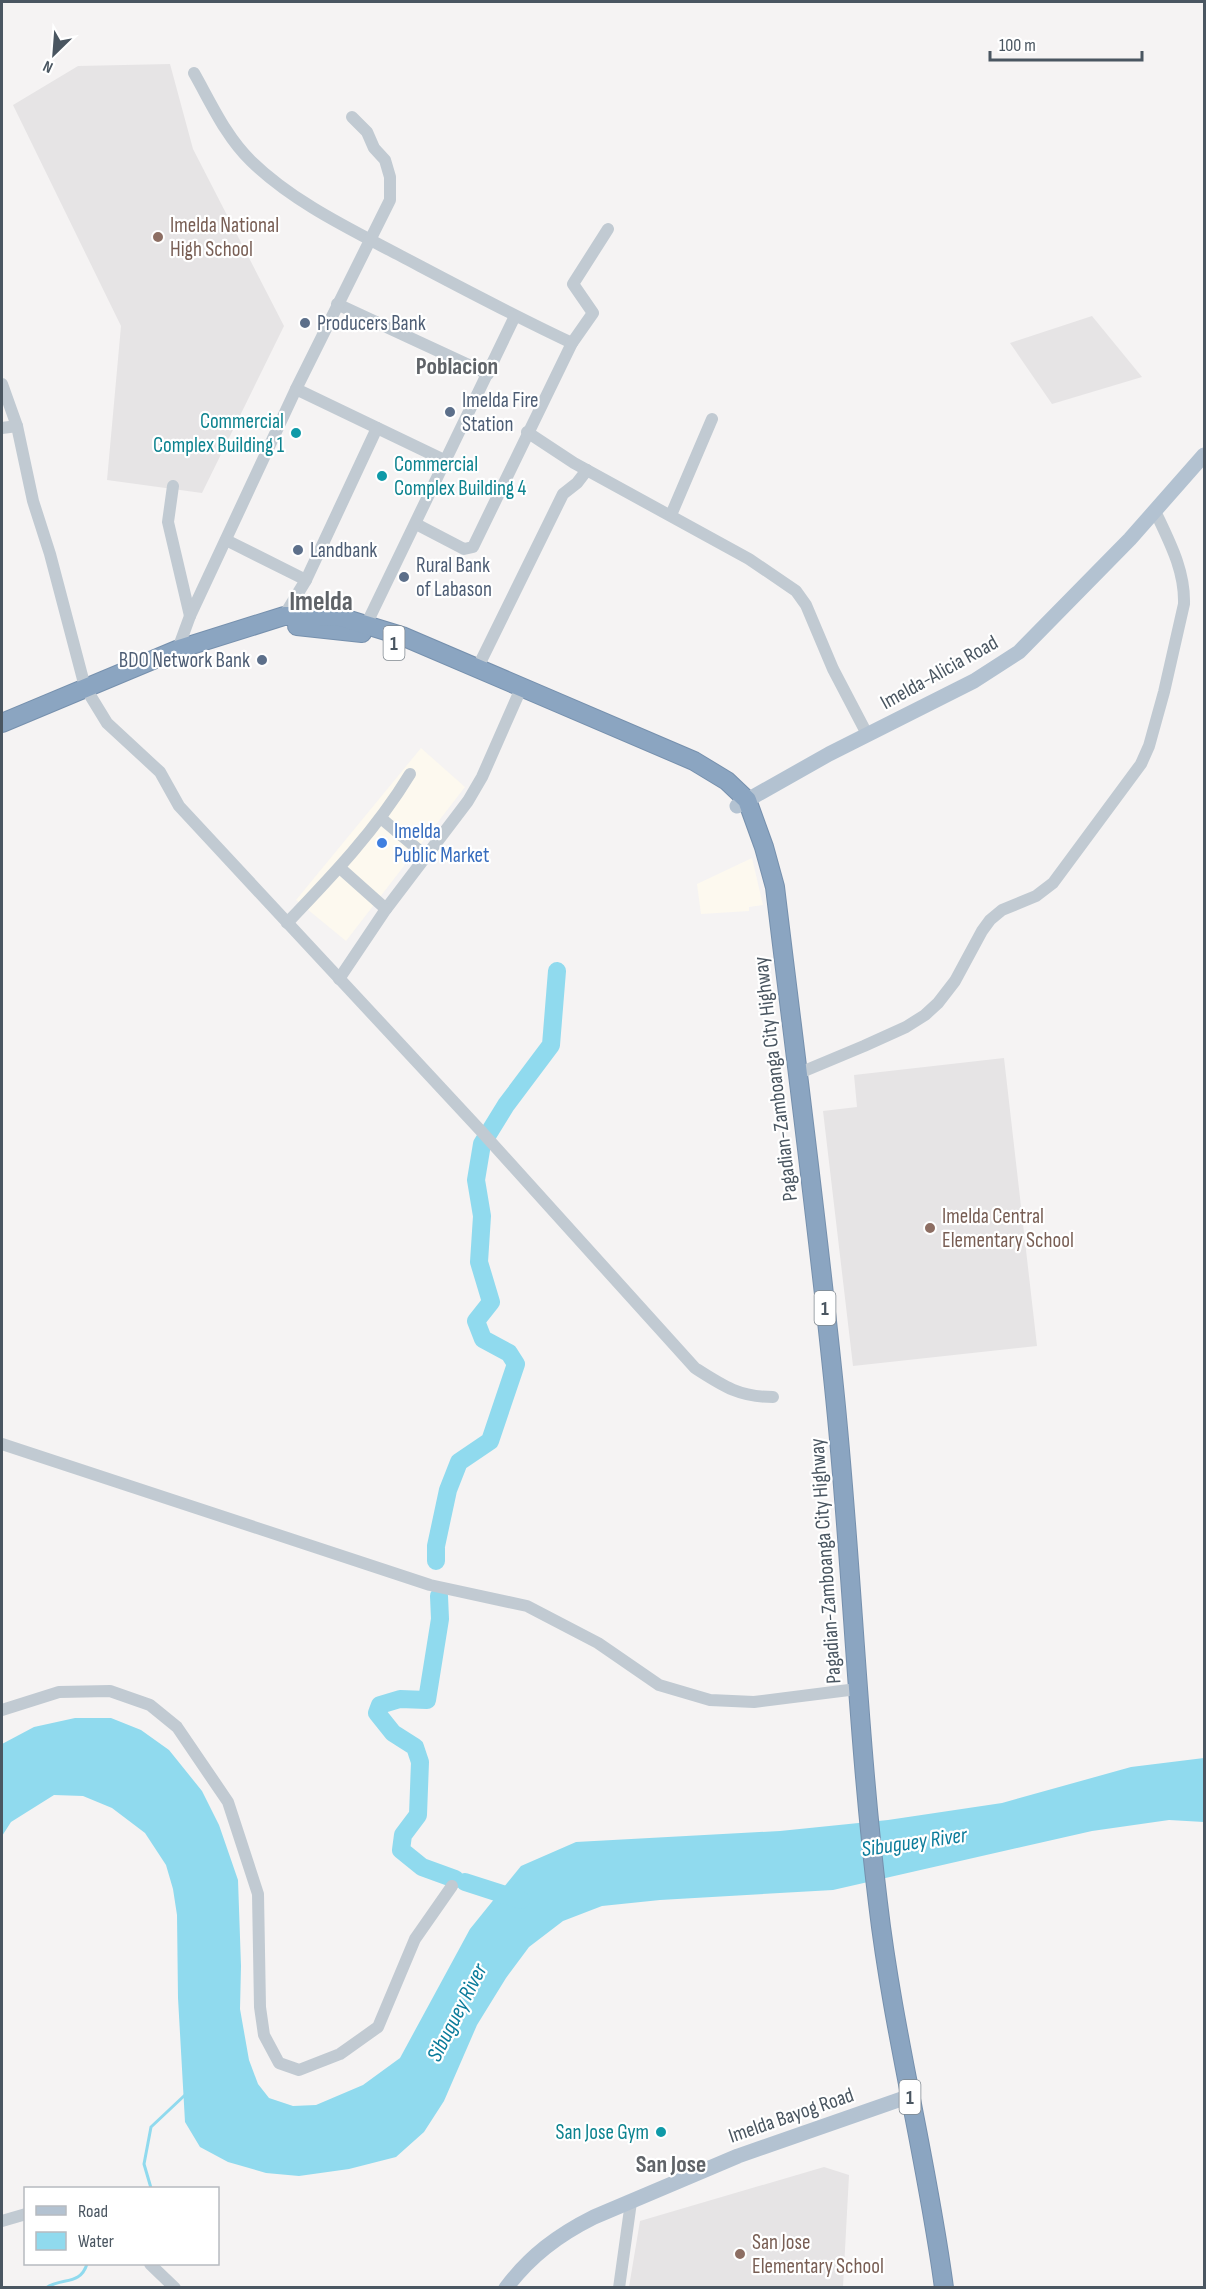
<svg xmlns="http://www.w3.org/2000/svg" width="1206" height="2289" font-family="'Sofia Sans Condensed',sans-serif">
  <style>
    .commercial { fill: #fdf9ef }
    .education { fill: #e6e4e5 }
    .water { fill: #90daee }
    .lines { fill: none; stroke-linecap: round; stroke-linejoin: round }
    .stream { stroke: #90daee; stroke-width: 3 }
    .river { stroke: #90daee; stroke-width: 18 }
    .highway-casing { stroke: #7690ad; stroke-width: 20 }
    .minor { stroke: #c1cad2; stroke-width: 12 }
    .major { stroke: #b3c2d1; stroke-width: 15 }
    .highway { stroke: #8ba5c1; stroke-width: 18 }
    .education-dot { fill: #8d6e63; stroke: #fff; stroke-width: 2 }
    .service-dot { fill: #5c6f8a; stroke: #fff; stroke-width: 2 }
    .culture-dot { fill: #0f9aa8; stroke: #fff; stroke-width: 2 }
    .shop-dot { fill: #3f7fe0; stroke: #fff; stroke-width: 2 }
    .labels { text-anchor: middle; stroke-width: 4.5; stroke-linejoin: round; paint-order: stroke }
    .shield { fill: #fff; stroke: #808990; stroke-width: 1.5 }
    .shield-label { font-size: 20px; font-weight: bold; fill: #4a5661 }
    .education-label { font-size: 21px; fill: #785e54; stroke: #fff; text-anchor: start }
    .service-label { font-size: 21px; fill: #4e5e75; stroke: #fff; text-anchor: start }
    .culture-label { font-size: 21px; fill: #0d838f; stroke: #fff; text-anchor: end }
    .street-label { font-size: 21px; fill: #4a5661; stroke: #fff }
    .shop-label { font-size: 21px; fill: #366cbe; stroke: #fff; text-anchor: start }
    .water-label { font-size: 22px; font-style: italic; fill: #0c7c9b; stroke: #fff }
    .quarter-label { font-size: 24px; font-weight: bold; fill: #5f6368; stroke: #fff }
    .district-label { font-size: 27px; font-weight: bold; fill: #5f6368; stroke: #fff }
  </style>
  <rect width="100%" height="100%" fill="#f5f3f3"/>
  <!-- commercial -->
  <g class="commercial">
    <polygon points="421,748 465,787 346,941 296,900"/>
    <polygon points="752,858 763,905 749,907 749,911 701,914 697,884"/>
  </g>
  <!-- education -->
  <g class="education">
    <polygon points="170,64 193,149 284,326 202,493 107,480 121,326 13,105 78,66"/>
    <polygon points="1092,316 1142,377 1052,404 1010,343"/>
    <polygon points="1004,1058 1037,1346 853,1366 823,1111 857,1107 854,1075"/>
    <polygon points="824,2167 849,2175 843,2287 629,2287 640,2221"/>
  </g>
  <!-- water -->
  <polygon class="water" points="75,1718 111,1718 141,1730 169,1750 202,1791 219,1825 238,1880 241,1966 240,2009 249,2060 258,2084 269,2098 293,2106 316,2105 363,2085 400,2058 470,1929 521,1866 576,1842 780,1831 888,1820 1002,1803 1131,1767 1204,1758 1204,1822 1169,1820 1092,1831 833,1890 660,1900 602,1906 563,1921 529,1947 506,1978 477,2025 444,2101 424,2132 396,2157 349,2169 299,2176 266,2173 228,2162 200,2147 185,2122 178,1998 177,1915 173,1889 166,1865 145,1833 112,1808 83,1796 54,1795 11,1822 2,1836 2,1744 34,1727"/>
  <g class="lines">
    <!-- stream -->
    <g class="stream">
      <polyline points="151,2188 144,2164 151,2127 185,2095"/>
      <path d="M46,2288C62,2277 80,2286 87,2264"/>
    </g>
    <!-- river -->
    <g class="river">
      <polyline points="436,1561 436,1546 448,1490 459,1462 490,1441 516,1364 509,1353 483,1339 476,1321 491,1302 479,1262 482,1216 476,1180 482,1144 506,1105 551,1045 557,971"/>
      <polyline points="439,1596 440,1619 427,1700 400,1699 380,1705 377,1713 393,1733 415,1747 420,1762 418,1815 403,1835 401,1850 422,1867 455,1879"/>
      <polyline points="465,1882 521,1900"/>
    </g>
    <!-- highway casing -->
    <g class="highway-casing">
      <g id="highway">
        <polyline points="297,626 362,633"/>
        <path d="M2,723L179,649L284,616H319L340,617L402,636L694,761L727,781L747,800L764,847L775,887C795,1053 817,1220 834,1387C852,1559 857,1732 878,1903C893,2032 927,2159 944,2288"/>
      </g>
    </g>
    <!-- minor -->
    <g class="minor">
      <path d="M194,73C211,103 226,137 251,161C293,202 350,229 401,256C458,286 514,316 572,343"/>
      <polyline points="337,304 488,374"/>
      <path d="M2,384L17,426L33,501L50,554L85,687L107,723L160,772L179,806L481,1131L695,1368C723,1386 739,1397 773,1397"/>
      <polyline points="296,389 446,461"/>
      <polyline points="2,428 17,426"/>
      <polyline points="527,432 574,463 749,559 796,591 806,605 833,669 867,734"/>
      <polyline points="173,486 168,522 190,616"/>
      <polyline points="671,515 712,419"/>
      <polyline points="416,524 464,549 473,547 572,343 593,313 573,284 608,229"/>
      <polyline points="226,540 306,580"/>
      <polyline points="284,616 306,580 377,428"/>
      <polyline points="365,632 366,625 515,316"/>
      <polyline points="179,659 179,646 190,616 296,389 390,200 390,177 385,160 374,148 367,132 352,117"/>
      <polyline points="477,669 563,494 577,483 587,470"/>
      <polyline points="382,819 427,857"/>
      <polyline points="340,868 386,909 468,801 482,777 519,693"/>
      <path d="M287,923C332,876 376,830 410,774"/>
      <polyline points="339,979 386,909"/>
      <path d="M797,1074L864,1046L906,1027L925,1015L938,1003L955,981L982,931L990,920L1002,910L1036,896L1053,883L1141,764L1149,746L1164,692L1184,604C1185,570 1169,541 1155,511"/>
      <polyline points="2,1444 430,1585 527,1606 598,1643 659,1685 710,1700 754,1702 857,1689"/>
      <polyline points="2,1710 59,1692 110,1691 150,1705 177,1727 228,1802 258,1894 260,2007 264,2035 279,2063 299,2070 340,2054 378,2027 415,1939 452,1886"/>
      <polyline points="2,2221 26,2214"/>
      <polyline points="150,2264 175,2288"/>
      <polyline points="619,2288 631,2202"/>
    </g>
    <!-- major -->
    <g class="major">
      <polyline points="737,806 829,754 974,681 1019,652 1130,539 1204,455"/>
      <path d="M506,2288C530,2256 558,2235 594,2217L738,2156L910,2096"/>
    </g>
    <!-- highway -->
    <use href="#highway" class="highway"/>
  </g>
  <!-- markers -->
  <g class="education-dot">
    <circle cx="158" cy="237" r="6"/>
    <circle cx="930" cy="1228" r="6"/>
    <circle cx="740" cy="2254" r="6"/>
  </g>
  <g class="service-dot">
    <circle cx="305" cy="323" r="6"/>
    <circle cx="450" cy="412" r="6"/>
    <circle cx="298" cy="550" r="6"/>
    <circle cx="404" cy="577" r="6"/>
    <circle cx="262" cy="660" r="6"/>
  </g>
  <g class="culture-dot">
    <circle cx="296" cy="433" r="6"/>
    <circle cx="382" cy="476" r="6"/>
    <circle cx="661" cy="2132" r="6"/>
  </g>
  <circle class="shop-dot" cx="382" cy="843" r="6"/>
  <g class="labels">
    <!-- shield labels -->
    <g class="shield">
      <rect x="383.5" y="626" width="21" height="34" rx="4.5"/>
      <rect x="814.5" y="1291" width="21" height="34" rx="4.5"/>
      <rect x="899.5" y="2080" width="21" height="34" rx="4.5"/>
    </g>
    <g class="shield-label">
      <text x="394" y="650">1</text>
      <text x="825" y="1315">1</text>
      <text x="910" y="2104">1</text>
    </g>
    <!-- education labels -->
    <g class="education-label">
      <text x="170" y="232">Imelda National<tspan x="170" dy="24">High School</tspan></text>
      <text x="942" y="1223">Imelda Central<tspan x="942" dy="24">Elementary School</tspan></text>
      <text x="752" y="2249">San Jose<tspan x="752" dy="24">Elementary School</tspan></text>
    </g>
    <!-- service labels -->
    <g class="service-label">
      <text x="317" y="330">Producers Bank</text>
      <text x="462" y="407">Imelda Fire<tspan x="462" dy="24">Station</tspan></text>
      <text x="310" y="557">Landbank</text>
      <text x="416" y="572">Rural Bank<tspan x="416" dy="24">of Labason</tspan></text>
      <text x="250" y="667" text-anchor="end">BDO Network Bank</text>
    </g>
    <!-- culture labels -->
    <g class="culture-label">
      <text x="284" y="428">Commercial<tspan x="284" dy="24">Complex Building 1</tspan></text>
      <text x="394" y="471" text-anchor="start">Commercial<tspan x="394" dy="24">Complex Building 4</tspan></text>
      <text x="649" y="2139">San Jose Gym</text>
    </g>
    <!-- street labels -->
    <g class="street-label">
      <text transform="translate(939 672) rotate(-29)" y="7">Imelda-Alicia Road</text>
      <text transform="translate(775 1079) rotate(-97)" y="7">Pagadian-Zamboanga City Highway</text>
      <text transform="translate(825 1561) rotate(-94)" y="7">Pagadian-Zamboanga City Highway</text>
      <text transform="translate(791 2115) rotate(-19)" y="7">Imelda Bayog Road</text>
    </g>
    <!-- shop labels -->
    <g class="shop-label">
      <text x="394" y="838">Imelda<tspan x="394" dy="24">Public Market</tspan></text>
    </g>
    <!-- water labels -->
    <g class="water-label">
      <text transform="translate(914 1841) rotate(-8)" y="8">Sibuguey River</text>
      <text transform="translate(456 2012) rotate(-63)" y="8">Sibuguey River</text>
    </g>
    <!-- quarter labels -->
    <g class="quarter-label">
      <text x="457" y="374">Poblacion</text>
      <text x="671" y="2172">San Jose</text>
    </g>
    <!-- district labels -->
    <g class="district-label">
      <text x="321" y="610">Imelda</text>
    </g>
  </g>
  <!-- border -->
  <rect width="1206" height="2289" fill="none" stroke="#4a5661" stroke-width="6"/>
  <!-- legend -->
  <rect x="24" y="2187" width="195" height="78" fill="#ffffff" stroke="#b7bbc0" stroke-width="1.5"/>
  <rect x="36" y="2206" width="30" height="9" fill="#b3c2d1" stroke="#b7bbc0" stroke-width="1.5"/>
  <text x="78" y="2217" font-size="18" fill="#4a5661">Road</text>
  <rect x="36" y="2232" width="30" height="18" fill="#90daee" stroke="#b7bbc0" stroke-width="1.5"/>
  <text x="78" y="2247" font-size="18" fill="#4a5661">Water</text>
  <!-- north arrow -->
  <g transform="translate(54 54) rotate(205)" stroke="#ffffff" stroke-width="4.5" paint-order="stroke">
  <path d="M0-4.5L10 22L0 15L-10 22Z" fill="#4a5661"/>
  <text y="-9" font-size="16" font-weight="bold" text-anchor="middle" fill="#4a5661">N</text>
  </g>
  <!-- scale -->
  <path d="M990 51v9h152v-9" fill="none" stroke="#4a5661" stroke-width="3"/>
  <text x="999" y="51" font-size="18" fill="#4a5661" stroke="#ffffff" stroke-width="4.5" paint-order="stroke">100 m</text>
</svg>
